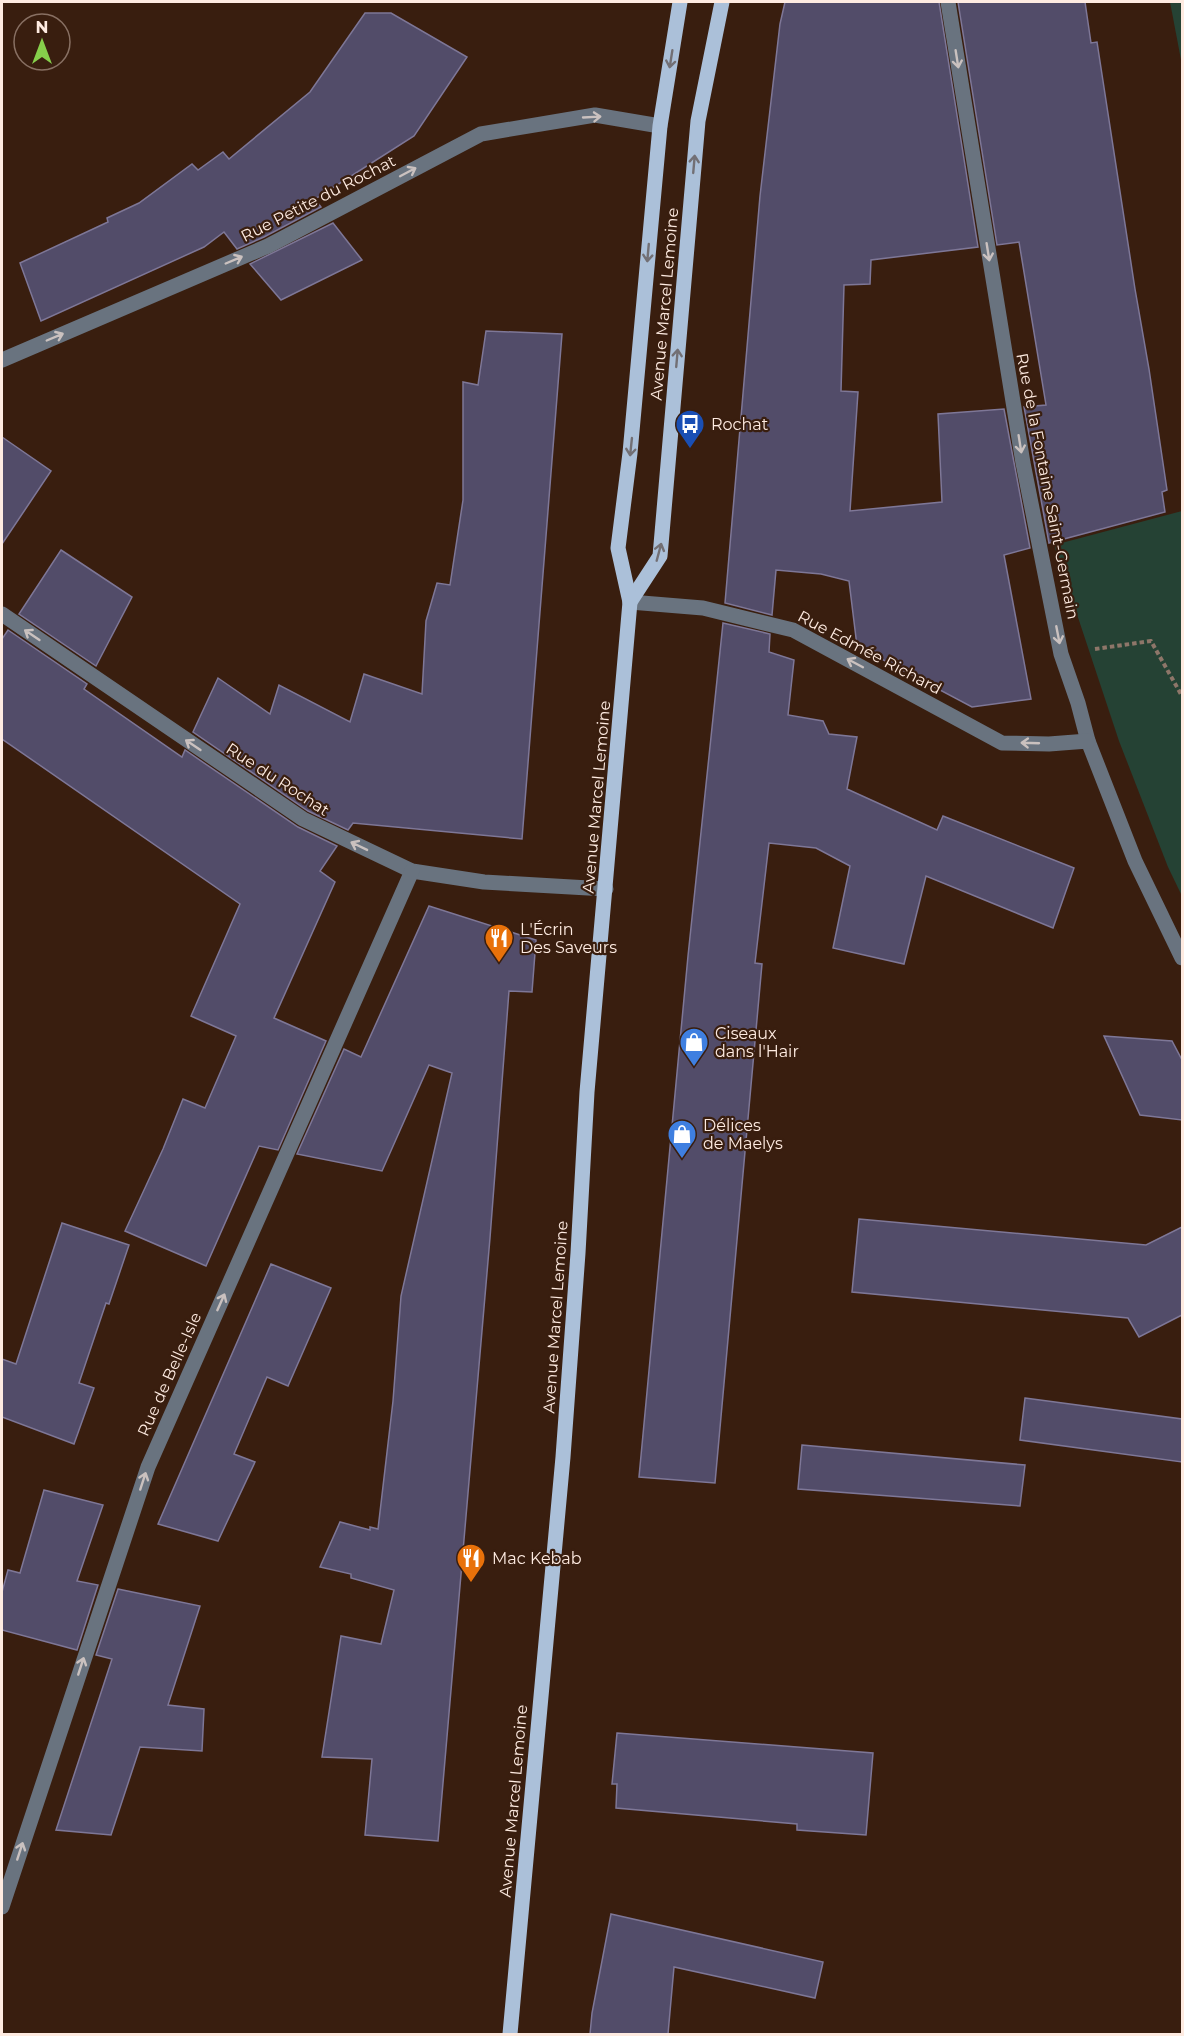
<svg xmlns="http://www.w3.org/2000/svg" width="1184" height="2036" font-family="Montserrat,sans-serif">
  <style>
    .green { fill: #254234 }
    .building { fill: #524c69; stroke: #7e7797; stroke-width: 1.5 }
    .lines { fill: none; stroke-linecap: round; stroke-linejoin: round }
    .path { stroke: #8e7669; stroke-width: 4; stroke-dasharray: 4.5 3; stroke-linecap: butt }
    .minor { stroke: #69737f; stroke-width: 15 }
    .major { stroke: #abc0d9; stroke-width: 15 }
    .oneway { stroke: #726f74 }
    .oneway2 { stroke: #cac1bf }
    .labels { text-anchor: middle; stroke-width: 4.5; stroke-linejoin: round; paint-order: stroke }
    .street-label { font-size: 16px; fill: #feebe1; stroke: #391e0f }
    .poi-label { font-size: 16px; fill: #feebe1; stroke: #391e0f; text-anchor: start }
  </style>
  <rect width="100%" height="100%" fill="#391e0f"/>
  <!-- green -->
  <g class="green">
    <polygon points="1170,2 1182,2 1182,65"/>
    <polygon points="1182,511 1182,896 1168,867 1119,741 1054,545"/>
  </g>
  <!-- building -->
  <g class="building">
    <polygon points="785,2 939,2 978,247 871,260 870,284 844,285 841,391 858,392 850,511 942,502 938,414 1004,409 1030,548 1004,555 1031,699 972,707 857,646 849,581 821,574 776,570 772,615 725,603 760,196 780,24"/>
    <polygon points="958,2 1085,2 1091,43 1097,42 1135,289 1149,369 1167,490 1162,492 1165,512 1049,543 1024,407 1046,405 1019,242 997,245"/>
    <polygon points="365,13 391,13 467,57 414,136 315,199 321,207 264,237 237,249 224,232 204,247 41,321 20,263 108,222 107,218 139,203 192,164 198,170 223,152 229,159 310,92"/>
    <polygon points="333,223 362,260 281,300 250,264"/>
    <polygon points="486,331 562,334 522,839 353,823 348,830 308,811 193,732 218,678 270,714 279,685 350,722 364,674 422,694 426,621 437,583 450,585 463,500 463,382 478,385"/>
    <polygon points="2,437 51,471 2,544"/>
    <polygon points="61,550 132,597 96,666 19,614"/>
    <polygon points="723,623 770,634 769,652 794,660 788,715 823,721 829,734 857,737 847,789 937,830 943,816 1074,868 1053,928 926,876 904,964 833,948 850,866 816,848 769,843 755,963 762,964 715,1483 639,1477 688,956"/>
    <polygon points="8,630 87,684 84,689 182,757 185,750 298,827 337,846 320,871 335,882 274,1018 326,1041 278,1150 259,1146 206,1266 125,1231 163,1149 183,1099 205,1108 236,1036 191,1016 240,904 2,739 2,639"/>
    <polygon points="429,906 536,940 532,992 509,991 490,1238 438,1841 365,1835 372,1759 322,1757 341,1636 381,1644 394,1590 351,1578 351,1574 320,1567 340,1522 370,1530 370,1527 378,1529 393,1401 401,1296 452,1073 429,1065 382,1171 297,1154 344,1049 361,1057"/>
    <polygon points="1104,1036 1172,1041 1182,1060 1182,1120 1140,1115"/>
    <polygon points="859,1219 1146,1245 1182,1227 1182,1315 1139,1337 1128,1318 852,1292"/>
    <polygon points="62,1223 129,1245 109,1304 106,1303 79,1383 94,1388 74,1444 2,1417 2,1359 16,1364"/>
    <polygon points="271,1264 331,1288 288,1386 267,1377 234,1454 255,1462 218,1541 158,1524"/>
    <polygon points="1025,1398 1182,1419 1182,1462 1020,1440"/>
    <polygon points="802,1445 1025,1465 1020,1506 798,1489"/>
    <polygon points="44,1490 103,1505 77,1581 98,1585 77,1650 2,1630 2,1592 8,1570 20,1573"/>
    <polygon points="118,1589 200,1606 168,1705 204,1709 202,1751 140,1747 111,1835 56,1830 112,1659 96,1655"/>
    <polygon points="617,1733 873,1753 866,1835 797,1830 797,1824 616,1808 617,1784 612,1784"/>
    <polygon points="611,1914 823,1962 815,1998 674,1967 668,2034 590,2034 592,2013"/>
  </g>
  <g class="lines">
    <!-- path -->
    <polyline class="path" points="1095,649 1151,641 1182,696"/>
    <!-- minor -->
    <g class="minor">
      <polyline points="948,2 1023,463 1061,654 1078,703 1088,741 1135,861 1182,958"/>
      <polyline points="2,360 268,246 481,134 595,115 660,126"/>
      <polyline points="630,602 703,608 793,630 1002,743 1049,744 1088,741"/>
      <polyline points="2,614 303,819 412,871 484,882 606,889"/>
      <polyline points="2,1907 148,1467 412,871"/>
    </g>
    <!-- major -->
    <g class="major">
      <polyline points="630,602 660,556 698,121 722,2"/>
      <polyline points="510,2034 563,1457 578,1253 587,1092 630,602 618,548 630,453 660,126 680,2"/>
    </g>
  </g>
  <!-- one-way arrows -->
  <defs><path id="oneway-shaft" d="M-6 0H5M1.5-3L5.5 0L1.5 3" fill="none" stroke-width="1.6" stroke-linecap="round" stroke-linejoin="round" transform="scale(1.5)"/></defs>
  <g class="oneway">
    <use href="#oneway-shaft" transform="translate(671 59) rotate(99)"/>
    <use href="#oneway-shaft" transform="translate(694 164) rotate(-85)"/>
    <use href="#oneway-shaft" transform="translate(648 253) rotate(95)"/>
    <use href="#oneway-shaft" transform="translate(677 358) rotate(-85)"/>
    <use href="#oneway-shaft" transform="translate(631 447) rotate(96)"/>
    <use href="#oneway-shaft" transform="translate(659 552) rotate(-75)"/>
  </g>
  <g class="oneway2">
    <use href="#oneway-shaft" transform="translate(957 59) rotate(81)"/>
    <use href="#oneway-shaft" transform="translate(592 117) rotate(-3)"/>
    <use href="#oneway-shaft" transform="translate(408 172) rotate(-28)"/>
    <use href="#oneway-shaft" transform="translate(988 252) rotate(81)"/>
    <use href="#oneway-shaft" transform="translate(234 260) rotate(-23)"/>
    <use href="#oneway-shaft" transform="translate(55 337) rotate(-23)"/>
    <use href="#oneway-shaft" transform="translate(1020 444) rotate(81)"/>
    <use href="#oneway-shaft" transform="translate(32 635) rotate(-146)"/>
    <use href="#oneway-shaft" transform="translate(1058 635) rotate(79)"/>
    <use href="#oneway-shaft" transform="translate(855 663) rotate(-152)"/>
    <use href="#oneway-shaft" transform="translate(1030 743) rotate(-178)"/>
    <use href="#oneway-shaft" transform="translate(193 745) rotate(-146)"/>
    <use href="#oneway-shaft" transform="translate(359 846) rotate(-154)"/>
    <use href="#oneway-shaft" transform="translate(221 1302) rotate(-66)"/>
    <use href="#oneway-shaft" transform="translate(143 1481) rotate(-72)"/>
    <use href="#oneway-shaft" transform="translate(81 1666) rotate(-72)"/>
    <use href="#oneway-shaft" transform="translate(20 1851) rotate(-72)"/>
  </g>
  <!-- icons -->
  <defs>
    <g id="bus-pin" transform="scale(1.5)"><path d="M0 17L-7.5 6A9.5 9.5 0 1 1 7.5 6Z" fill="#1a4fb4" stroke="#391e0f"/><path d="M-5-6H5V4H4V6H2V4H-2V6H-4V4H-5ZM-3.5-4V0h7V-4ZM-3.5 1.2v1.5H-2V1.2ZM2 1.2v1.5H3.5V1.2Z" fill="#fff"/></g>
    <g id="restaurant-pin" transform="scale(1.5)"><path d="M0 17L-7.5 6A9.5 9.5 0 1 1 7.5 6Z" fill="#e8710a" stroke="#391e0f"/><path d="M-5-6h1v4h1v-4h1v4h1v-4h1v5L-1.5 .5V6h-2V.5L-5-1ZM5-6V6H3V1.5H1.5Q1.5-4 5-6Z" fill="#fff"/></g>
    <g id="shop-pin" transform="scale(1.5)"><path d="M0 17L-7.5 6A9.5 9.5 0 1 1 7.5 6Z" fill="#3f7fe0" stroke="#391e0f"/><path d="M-5-2.5h2.3a2.7 3.5 0 0 1 5.4 0H5L5.5 6h-11ZM-1.5-2.5h3a1.5 2.3 0 0 0-3 0Z" fill="#fff"/></g>
  </defs>
  <g fill-rule="evenodd">
    <use href="#bus-pin" x="690" y="424"/>
    <use href="#restaurant-pin" x="499" y="938"/>
    <use href="#shop-pin" x="694" y="1042"/>
    <use href="#shop-pin" x="682" y="1134"/>
    <use href="#restaurant-pin" x="471" y="1558"/>
  </g>
  <g class="labels">
    <!-- street labels -->
    <g class="street-label">
      <text transform="translate(318 198) rotate(-27)" y="6">Rue Petite du Rochat</text>
      <text transform="translate(664 304) rotate(-85)" y="6">Avenue Marcel Lemoine</text>
      <text transform="translate(1048 486) rotate(79)" y="6">Rue de la Fontaine Saint-Germain</text>
      <text transform="translate(870 652) rotate(28)" y="6">Rue Edmée Richard</text>
      <text transform="translate(278 779) rotate(33)" y="6">Rue du Rochat</text>
      <text transform="translate(596 797) rotate(-85)" y="6">Avenue Marcel Lemoine</text>
      <text transform="translate(555 1317) rotate(-86)" y="6">Avenue Marcel Lemoine</text>
      <text transform="translate(169 1374) rotate(-66)" y="6">Rue de Belle-Isle</text>
      <text transform="translate(513 1801) rotate(-85)" y="6">Avenue Marcel Lemoine</text>
    </g>
    <!-- poi labels -->
    <g class="poi-label">
      <text x="711" y="430">Rochat</text>
      <text x="520" y="935">L'Écrin<tspan x="520" dy="18">Des Saveurs</tspan></text>
      <text x="715" y="1039">Ciseaux<tspan x="715" dy="18">dans l'Hair</tspan></text>
      <text x="703" y="1131">Délices<tspan x="703" dy="18">de Maelys</tspan></text>
      <text x="492" y="1564">Mac Kebab</text>
    </g>
  </g>
  <!-- border -->
  <rect width="1184" height="2036" fill="none" stroke="#feebe1" stroke-width="6"/>
  <!-- north arrow -->
  <g transform="translate(42 42)"><circle r="28" fill="#391e0f" stroke="#887063" stroke-width="1.5"/>
  <path d="M0-4.5L10 22L0 15L-10 22Z" fill="#86cf4b"/>
  <text y="-9" font-size="16" font-weight="bold" text-anchor="middle" fill="#feebe1">N</text>
  </g>
</svg>
